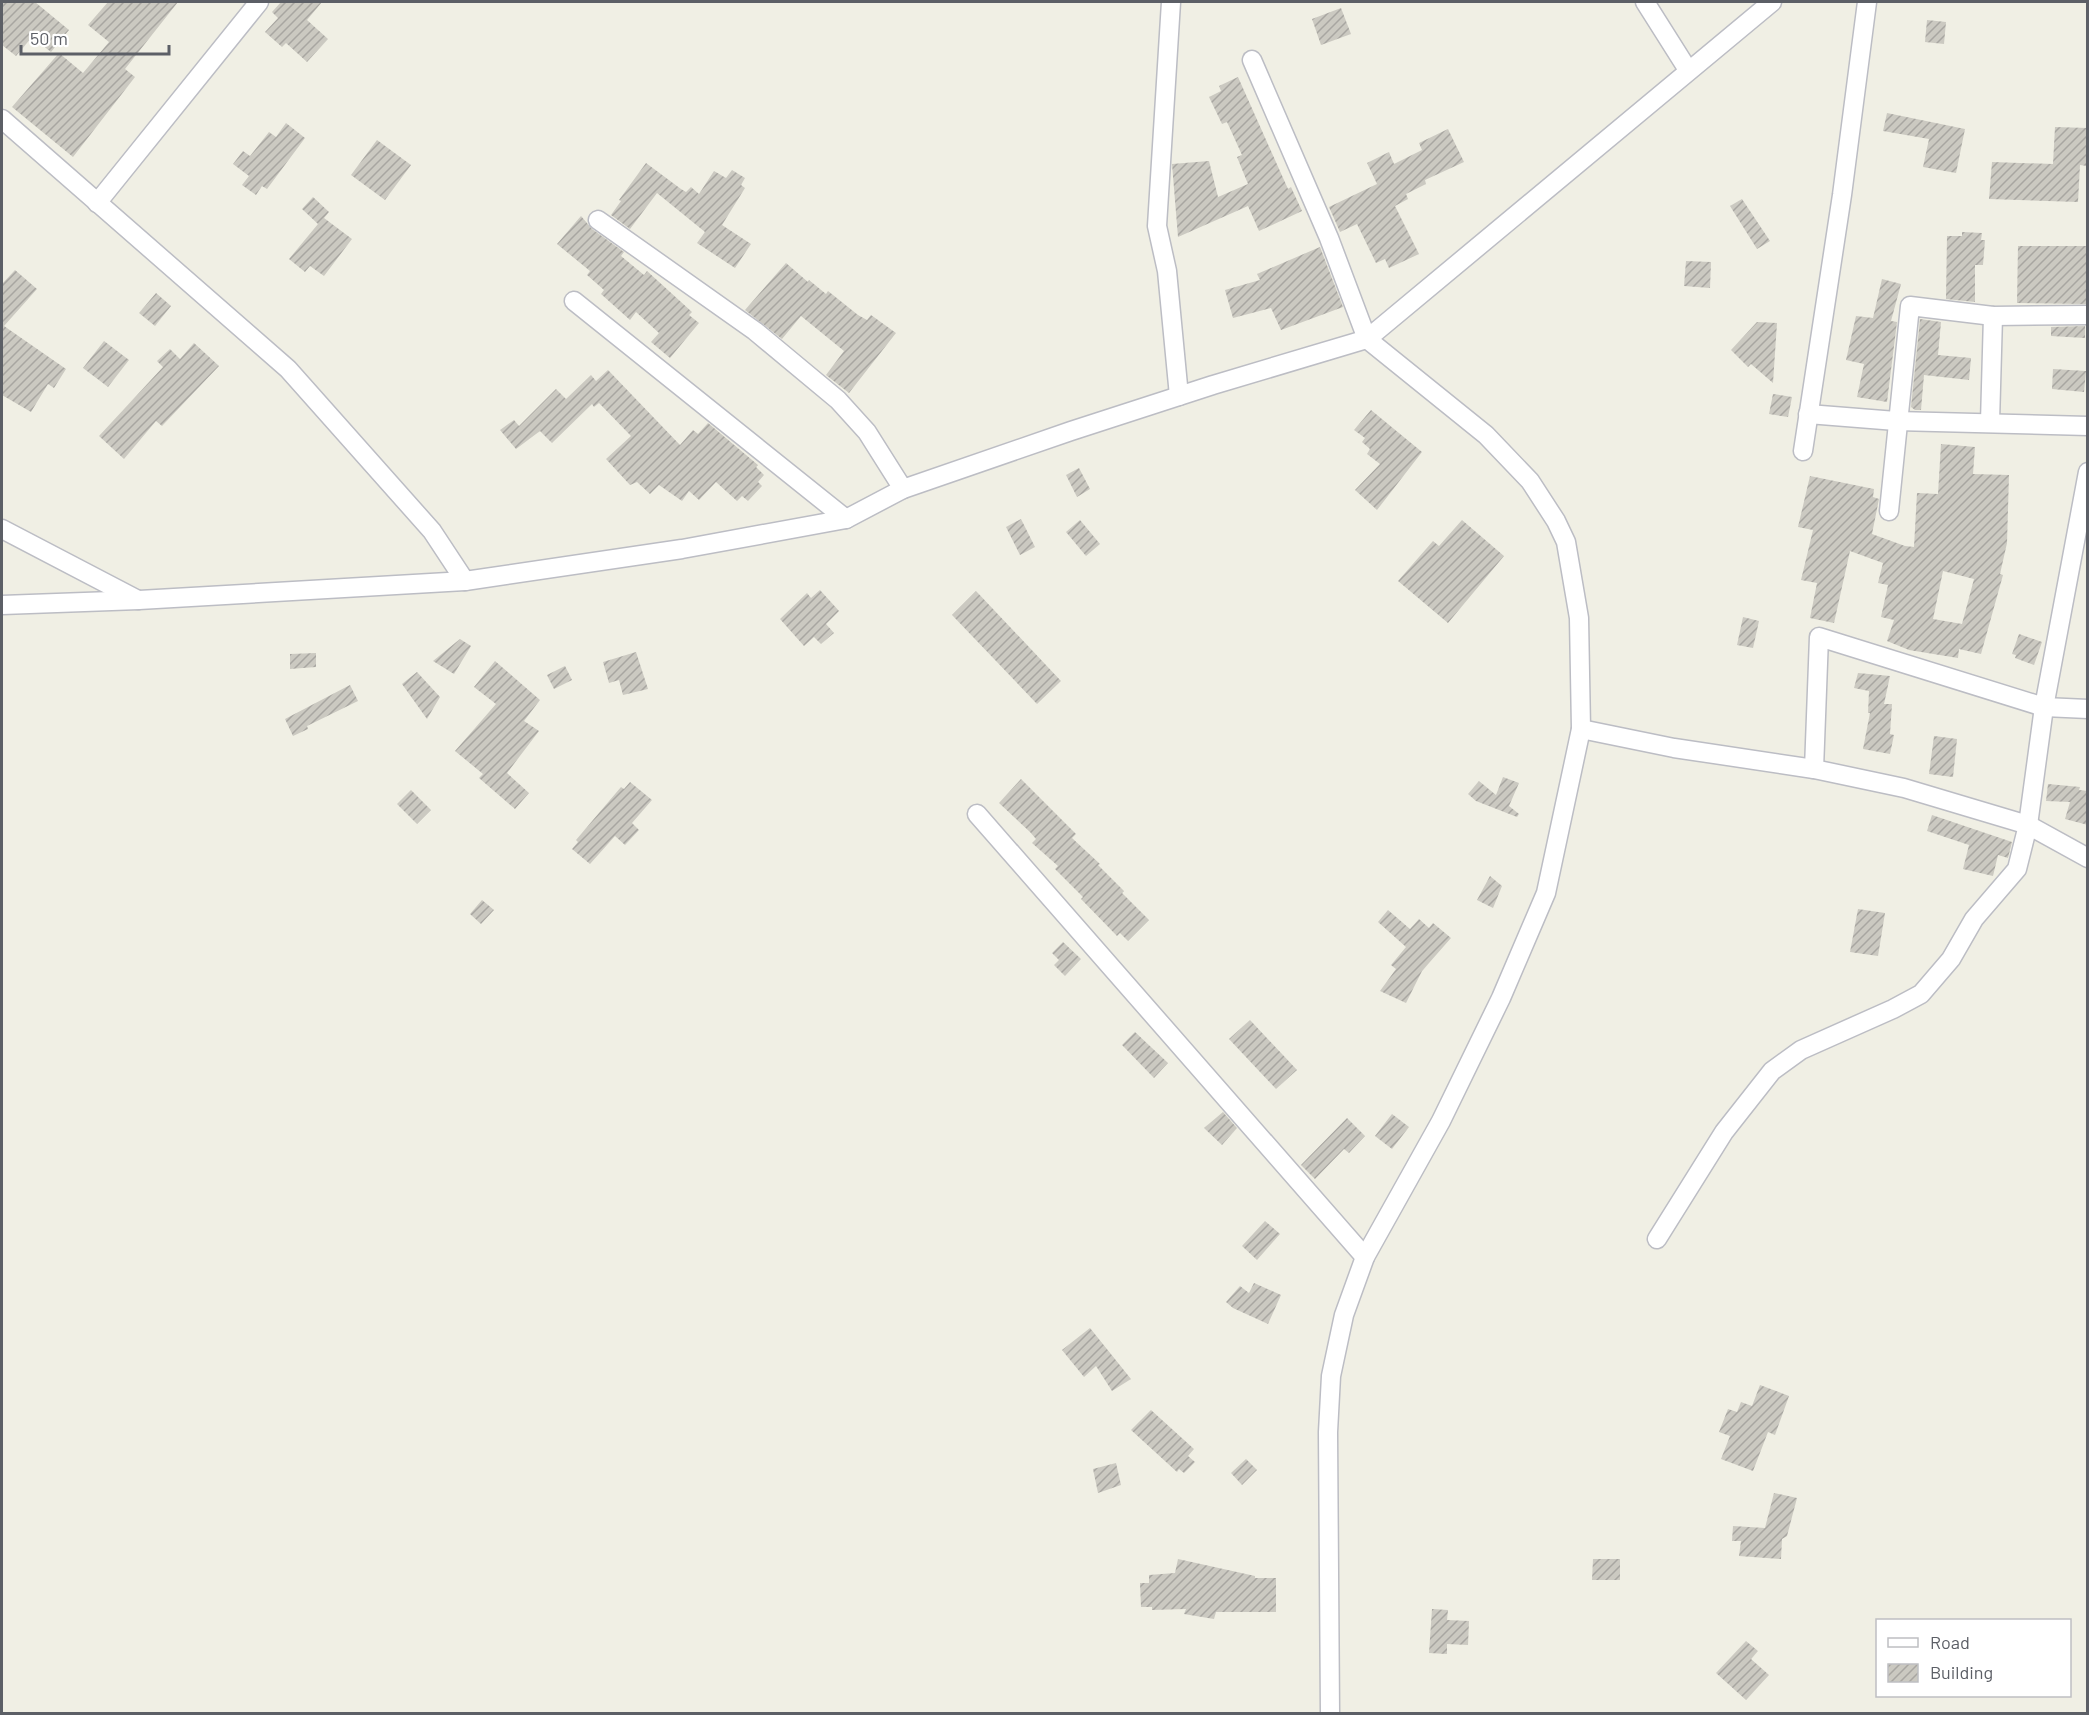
<svg xmlns="http://www.w3.org/2000/svg" width="2089" height="1715" font-family="Barlow,sans-serif">
  <style>
    .building { fill: url(#building-hatch); fill-rule: evenodd }
    .lines { fill: none; stroke-linecap: round; stroke-linejoin: round }
    .street-casing { stroke: #bcbdc4; stroke-width: 21 }
    .street { stroke: #fff; stroke-width: 18 }
  </style>
  <defs>
    <pattern id="building-hatch" width="6" height="6" patternUnits="userSpaceOnUse" patternTransform="scale(1.5)"><rect width="6" height="6" fill="#cbc9c1"/><path d="M-1 1l2-2M0 6l6-6M5 7l2-2" fill="none" stroke="#a8a6a1"/></pattern>
  </defs>
  <rect width="100%" height="100%" fill="#f0efe4"/>
  <!-- building -->
  <g class="building">
    <polygon points="2,2 35,2 69,30 51,52 32,37 16,56 2,45"/>
    <polygon points="108,2 178,2 125,69 135,77 73,157 12,107 59,53 83,73 109,42 88,25"/>
    <polygon points="281,2 322,2 307,20 328,39 307,62 286,43 282,47 265,32 278,18 272,12"/>
    <polygon points="1341,8 1351,34 1321,45 1312,19"/>
    <polygon points="1927,20 1946,22 1944,44 1925,42"/>
    <polygon points="1238,77 1288,189 1291,187 1302,211 1259,231 1248,206 1178,237 1172,164 1209,161 1218,197 1248,184 1237,157 1242,155 1227,122 1222,124 1209,97 1221,91 1219,86"/>
    <polygon points="1887,113 1965,129 1956,173 1923,167 1929,139 1883,131"/>
    <polygon points="286,123 305,138 267,189 262,186 256,195 242,185 249,176 233,164 243,151 250,156 269,132 276,137"/>
    <polygon points="2055,127 2088,128 2087,166 2080,165 2078,202 1989,199 1992,162 2053,164"/>
    <polygon points="1448,129 1464,162 1425,180 1426,184 1406,194 1408,199 1395,206 1419,254 1389,268 1385,259 1376,263 1357,224 1340,232 1329,207 1377,184 1367,163 1389,152 1394,164 1422,150 1419,143"/>
    <polygon points="377,140 411,165 385,200 351,175"/>
    <polygon points="646,163 681,189 686,192 691,187 699,194 714,171 726,178 732,170 745,178 741,185 745,188 722,225 751,244 735,268 697,243 705,232 657,193 630,229 611,215 621,201 619,200"/>
    <polygon points="313,197 329,212 324,218 352,239 324,276 310,266 305,272 289,259 318,224 302,209"/>
    <polygon points="1742,199 1770,241 1757,249 1730,206"/>
    <polygon points="581,216 592,229 624,252 621,256 644,275 647,271 692,312 689,315 699,323 670,358 651,342 659,333 636,312 630,320 601,294 604,290 587,275 590,271 557,244"/>
    <polygon points="1962,232 1982,233 1981,240 1985,240 1983,265 1975,265 1975,302 1946,299 1947,236 1962,236"/>
    <polygon points="2018,246 2087,246 2086,304 2017,303"/>
    <polygon points="1320,247 1343,307 1281,330 1271,308 1233,318 1225,290 1260,280 1257,274"/>
    <polygon points="1686,261 1711,262 1710,288 1684,286"/>
    <polygon points="786,263 808,282 809,280 826,294 828,291 858,315 867,320 871,315 896,333 849,393 826,375 844,351 801,316 782,339 745,310"/>
    <polygon points="15,270 37,289 4,326 66,369 54,388 48,384 31,412 2,395 2,284"/>
    <polygon points="1882,279 1901,284 1891,321 1897,322 1887,402 1857,397 1864,364 1846,360 1856,316 1873,318"/>
    <polygon points="156,293 171,306 155,326 139,313"/>
    <polygon points="1920,319 1941,322 1938,355 1971,358 1969,380 1924,375 1921,410 1915,410 1911,407"/>
    <polygon points="1757,322 1777,323 1773,383 1751,364 1748,367 1731,350"/>
    <polygon points="2085,326 2085,338 2051,336 2051,327"/>
    <polygon points="104,341 129,360 108,387 83,368"/>
    <polygon points="194,343 219,366 162,426 156,421 124,459 99,436 163,367 157,361 170,349 180,359"/>
    <polygon points="2053,369 2086,371 2084,392 2052,389"/>
    <polygon points="608,370 680,445 693,430 698,434 708,423 758,465 756,467 764,475 758,482 762,486 748,501 742,496 737,501 716,482 699,500 689,491 682,501 659,485 650,494 637,482 630,485 606,459 631,436 599,403 594,407 592,404 552,443 540,431 516,449 500,430 514,420 519,426 556,389 566,399 591,375 596,381"/>
    <polygon points="1773,394 1792,397 1788,417 1769,414"/>
    <polygon points="1371,410 1422,452 1377,510 1355,490 1380,464 1367,454 1370,449 1362,442 1365,438 1354,430"/>
    <path d="M1941,444L1975,447L1973,474L2009,475L2007,543L2000,574L2003,575L1981,654L1959,649L1958,658L1909,650L1887,641L1894,620L1881,617L1888,585L1878,583L1883,563L1850,551L1834,623L1810,618L1817,583L1801,580L1813,530L1798,527L1810,476L1874,489L1873,497L1879,499L1872,534L1905,546L1914,547L1917,493L1938,494ZM1943,571L1974,579L1962,624L1933,619Z"/>
    <polygon points="1079,468 1090,489 1077,497 1066,475"/>
    <polygon points="1021,519 1035,547 1020,555 1006,527"/>
    <polygon points="1080,520 1100,544 1086,556 1066,532"/>
    <polygon points="1462,520 1504,556 1448,623 1398,581 1433,541 1439,546"/>
    <polygon points="820,590 839,611 826,624 834,633 821,644 814,637 804,646 780,619 807,593 811,598"/>
    <polygon points="976,591 1061,681 1037,704 952,615"/>
    <polygon points="1743,617 1759,621 1753,648 1737,645"/>
    <polygon points="2019,634 2042,642 2034,665 2015,658 2016,655 2012,654"/>
    <polygon points="460,639 471,646 454,674 433,661"/>
    <polygon points="636,652 648,689 623,695 619,680 609,683 603,662"/>
    <polygon points="316,653 316,667 290,669 290,654"/>
    <polygon points="495,661 540,700 524,721 539,731 507,773 529,793 515,809 479,778 483,774 455,751 496,704 474,687"/>
    <polygon points="565,666 572,680 554,689 547,675"/>
    <polygon points="417,672 440,697 427,719 402,684"/>
    <polygon points="1858,673 1890,676 1884,704 1892,704 1890,734 1894,735 1890,754 1863,749 1870,713 1868,713 1869,691 1854,688"/>
    <polygon points="350,685 358,701 307,726 308,729 293,736 285,719"/>
    <polygon points="1934,736 1957,739 1953,777 1929,774"/>
    <polygon points="1503,777 1519,783 1509,806 1519,814 1517,817 1476,801 1468,794 1479,781 1496,795"/>
    <polygon points="1021,779 1076,834 1072,838 1100,864 1098,865 1124,891 1122,893 1149,920 1128,941 1120,933 1117,936 1081,899 1083,897 1055,869 1058,866 1032,843 1036,839 1030,832 999,803"/>
    <polygon points="630,782 652,800 632,823 639,830 625,845 615,836 590,864 572,849 578,842 576,840 621,787 624,789"/>
    <polygon points="2048,784 2080,787 2079,790 2088,791 2088,825 2065,819 2070,802 2046,801"/>
    <polygon points="411,790 431,810 417,824 397,804"/>
    <polygon points="1932,815 2012,842 2008,858 1998,855 1993,876 1963,869 1969,845 1927,831"/>
    <polygon points="1490,876 1502,886 1493,908 1477,900"/>
    <polygon points="482,900 494,910 481,924 470,914"/>
    <polygon points="1858,909 1885,913 1878,956 1850,952"/>
    <polygon points="1388,910 1410,929 1419,919 1429,928 1433,923 1451,938 1422,971 1406,1003 1380,991 1396,969 1391,965 1406,947 1378,922"/>
    <polygon points="1063,942 1081,959 1065,976 1054,965 1059,960 1052,953"/>
    <polygon points="1250,1020 1297,1070 1276,1089 1229,1039"/>
    <polygon points="1135,1032 1168,1063 1154,1078 1122,1045"/>
    <polygon points="1223,1112 1237,1128 1222,1145 1204,1128"/>
    <polygon points="1392,1114 1409,1127 1392,1149 1375,1136"/>
    <polygon points="1347,1118 1365,1136 1349,1153 1344,1149 1315,1179 1301,1165"/>
    <polygon points="1265,1221 1280,1234 1257,1260 1242,1246"/>
    <polygon points="1254,1283 1281,1295 1268,1324 1233,1308 1226,1302 1240,1286 1249,1293"/>
    <polygon points="1090,1328 1131,1379 1112,1391 1096,1366 1084,1377 1062,1350"/>
    <polygon points="1760,1385 1789,1396 1775,1435 1768,1432 1753,1471 1721,1459 1730,1436 1719,1432 1728,1409 1737,1412 1741,1402 1752,1406"/>
    <polygon points="1151,1410 1194,1449 1188,1456 1195,1462 1184,1473 1179,1469 1177,1472 1131,1430"/>
    <polygon points="1246,1459 1257,1470 1242,1485 1231,1473"/>
    <polygon points="1116,1463 1121,1485 1098,1493 1093,1469"/>
    <polygon points="1774,1493 1797,1498 1787,1536 1782,1539 1781,1559 1739,1556 1741,1541 1732,1541 1733,1526 1765,1528"/>
    <polygon points="1178,1559 1255,1576 1255,1578 1276,1578 1276,1612 1216,1612 1214,1619 1184,1614 1186,1609 1152,1610 1152,1607 1141,1607 1140,1583 1149,1583 1149,1575 1175,1573"/>
    <polygon points="1593,1559 1620,1559 1620,1580 1592,1580"/>
    <polygon points="1432,1609 1448,1610 1447,1620 1469,1621 1468,1645 1447,1644 1447,1654 1429,1653"/>
    <polygon points="1746,1641 1758,1651 1751,1659 1769,1675 1746,1700 1716,1673"/>
  </g>
  <g class="lines">
    <!-- street casing -->
    <g class="street-casing">
      <g id="street">
        <polyline points="1171,2 1157,226 1167,271 1179,396"/>
        <polyline points="1645,2 1688,70"/>
        <polyline points="1252,60 1329,238 1367,339 1772,2"/>
        <polyline points="2,119 288,369 432,531 465,581"/>
        <polyline points="97,203 259,2"/>
        <polyline points="598,220 755,331 838,400 867,432 903,489"/>
        <polyline points="574,301 846,519"/>
        <polyline points="1808,414 1896,421 2088,426"/>
        <polyline points="1990,422 1993,316"/>
        <polyline points="1803,451 1842,195 1867,2"/>
        <polyline points="1889,511 1910,306 1993,316 2088,315"/>
        <polyline points="2,529 138,600"/>
        <polyline points="2,605 139,600 465,581 682,549 846,519 903,489 1071,431 1213,385 1367,339 1486,435 1530,481 1556,521 1566,542 1579,618 1581,729 1546,893 1501,998 1441,1121 1365,1257 1344,1315 1331,1376 1328,1432 1330,1714"/>
        <polyline points="1581,729 1674,748 1814,769 1904,788 2028,825 2088,858"/>
        <polyline points="1814,769 1819,637 2044,707 2088,709"/>
        <polyline points="977,814 1365,1257"/>
        <polyline points="1657,1239 1724,1132 1772,1071 1801,1050 1893,1009 1921,994 1951,959 1974,919 2017,869 2028,825 2044,707 2088,472"/>
      </g>
    </g>
    <!-- street -->
    <use href="#street" class="street"/>
  </g>
  <!-- border -->
  <rect width="2089" height="1715" fill="none" stroke="#5c5f66" stroke-width="6"/>
  <!-- legend -->
  <rect x="1876" y="1619" width="195" height="78" fill="#ffffff" stroke="#bebfc2" stroke-width="1.5"/>
  <rect x="1888" y="1638" width="30" height="9" fill="#ffffff" stroke="#bebfc2" stroke-width="1.5"/>
  <text x="1930" y="1649" font-size="18" fill="#5c5f66">Road</text>
  <rect x="1888" y="1664" width="30" height="18" fill="url(#building-hatch)" stroke="#bebfc2" stroke-width="1.5"/>
  <text x="1930" y="1679" font-size="18" fill="#5c5f66">Building</text>
  <!-- scale -->
  <path d="M21 45v9h148v-9" fill="none" stroke="#5c5f66" stroke-width="3"/>
  <text x="30" y="45" font-size="18" fill="#5c5f66" stroke="#ffffff" stroke-width="4.5" paint-order="stroke">50 m</text>
</svg>
